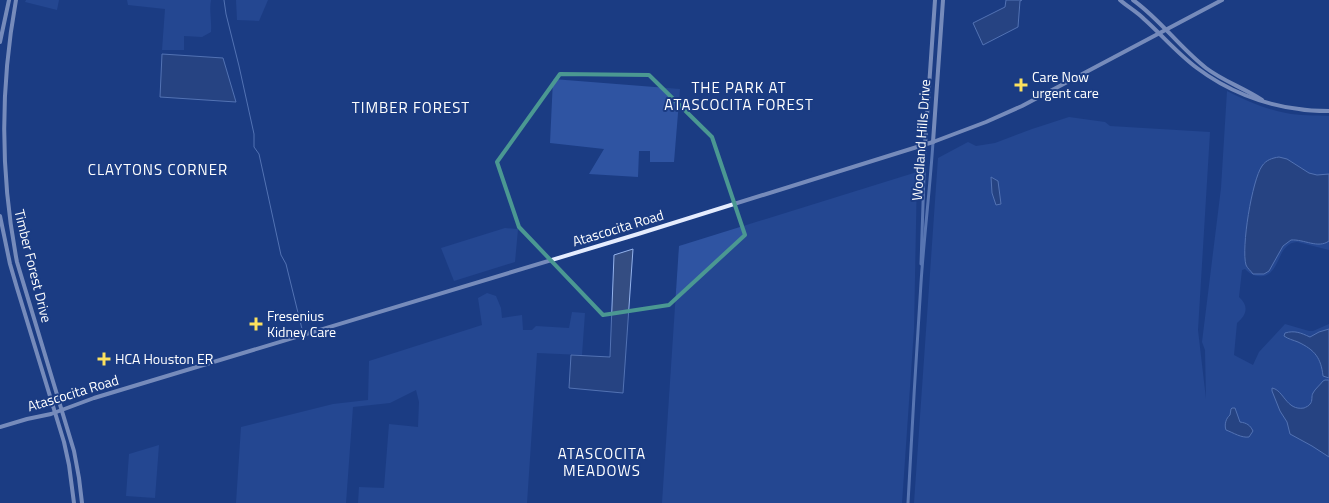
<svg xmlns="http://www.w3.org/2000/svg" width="1329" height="503" font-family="'Titillium Web',sans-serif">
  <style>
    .green { fill: #2f54a2 }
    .water { fill: #344d82; stroke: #94b3ed }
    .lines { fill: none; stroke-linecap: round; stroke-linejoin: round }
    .stream { stroke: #94b3ed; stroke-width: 1 }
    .minor { stroke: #a1baeb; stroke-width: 3 }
    .major { stroke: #e5ecfe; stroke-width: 4 }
    .marked { fill: none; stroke: #4b9892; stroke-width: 4; stroke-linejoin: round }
    .poi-dot { fill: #fce15e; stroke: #1b3c83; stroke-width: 2 }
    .labels { text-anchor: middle; stroke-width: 4; stroke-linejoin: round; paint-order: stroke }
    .poi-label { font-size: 14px; fill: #fff; stroke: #1b3c83; text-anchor: start }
    .street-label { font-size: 14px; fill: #fff; stroke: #1b3c83 }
    .neighbourhood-label { font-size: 15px; letter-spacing: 1px; fill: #fff; stroke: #1b3c83 }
  </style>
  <rect width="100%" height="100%" fill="#1b3c83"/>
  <!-- green -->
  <g class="green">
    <polygon points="26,0 59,0 57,10 25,2"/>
    <path d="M127,0H211C209,11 212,22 211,32L202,37L184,36V50H162L165,9L128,5Z"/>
    <polygon points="236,0 268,0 259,21 237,20"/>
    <polygon points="553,79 680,89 674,162 650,162 650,151 639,151 638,177 589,174 604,149 550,143"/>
    <path d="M1227,91C1246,101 1265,109 1286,113C1299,116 1315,115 1329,116V250L1297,242C1277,243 1281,273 1263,276C1255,277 1250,274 1245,269L1242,270L1239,297C1249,306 1247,315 1237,323L1234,355L1253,365L1259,352L1285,324L1309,331H1313L1329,324V503H914L938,158L968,142L976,146L995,143L1032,129L1069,117L1105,122L1110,126L1210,132L1198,330L1206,399L1205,350L1202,342L1221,188Z"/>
    <polygon points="917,172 914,329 902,503 662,503 679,246"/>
    <polygon points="505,228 518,229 515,262 454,281 441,248"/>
    <polygon points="487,293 496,296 501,308 502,318 522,315 523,330 532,330 536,326 569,328 572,312 585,313 582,355 537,353 527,503 358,503 359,487 384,488 389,424 418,427 419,402 416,390 390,403 353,407 346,503 236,503 241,427 333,404 368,400 369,361 482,325 478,298"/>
    <polygon points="159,445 155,498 126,496 129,454"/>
  </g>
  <!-- water -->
  <g class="water">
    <polygon points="1006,0 1022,0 1020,1 1018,27 983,45 973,23 1005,7"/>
    <polygon points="162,54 223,58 236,102 160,97"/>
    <path d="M1279,157L1287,159L1309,173L1317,175L1329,174V241C1318,249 1304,239 1291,240L1283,246L1269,271L1264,274H1253C1251,271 1247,268 1246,265C1241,248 1252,180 1262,166C1266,160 1272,158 1279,157Z"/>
    <polygon points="991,177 998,181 1001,204 996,205 992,193"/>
    <polygon points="633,249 623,393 569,388 571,355 610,357 614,255"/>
    <path d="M1329,329V378L1323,376C1321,358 1315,350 1298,342C1293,340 1288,339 1284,336L1285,333C1295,330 1301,333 1310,337L1319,332Z"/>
    <path d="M1325,380H1329V457L1312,446L1290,434L1287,422L1280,411L1272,391V388C1284,390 1286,411 1304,408C1306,407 1309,406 1310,404C1313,401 1311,396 1313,393C1315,389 1320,385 1323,381Z"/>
    <path d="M1232,408H1235L1240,422C1247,423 1250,425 1253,431L1249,437C1241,438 1234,433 1226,430C1224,425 1226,418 1230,415L1231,409Z"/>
  </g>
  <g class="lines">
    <!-- stream -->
    <polyline class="stream" points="224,0 226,14 239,66 254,134 254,147 259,154 281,255 286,264 302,329"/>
    <!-- minor -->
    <g class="minor">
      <polyline points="921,264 925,145"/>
      <path d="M908,503C912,430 916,356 921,283C924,236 930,189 933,142"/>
    </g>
    <!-- major -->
    <g class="major">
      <path d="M16,0C0,88 0,174 17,262L74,451L79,478L82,503"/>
      <path d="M1120,0C1128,7 1137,12 1144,19C1162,35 1178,54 1197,68C1226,90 1263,105 1299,109C1309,111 1319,111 1329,111"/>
      <path d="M1133,0C1160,19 1179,47 1206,68C1223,81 1244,88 1262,100"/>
      <polyline points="0,42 9,0"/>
      <polyline points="933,142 943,0"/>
      <polyline points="925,145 935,0"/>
      <polyline points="0,216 10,264 17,288 64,442 69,465 74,503"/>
      <polyline points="0,427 27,419 51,414 94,398 638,234 933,142 986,122 1022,106 1222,0"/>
    </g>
  </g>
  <!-- marked area -->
  <path d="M0 0H1329V503H0ZM560,74L649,75L712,137L745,235L669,305L603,315L519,227L497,162Z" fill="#1b3c83" fill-opacity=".55" fill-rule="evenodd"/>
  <path class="marked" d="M560,74L649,75L712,137L745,235L669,305L603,315L519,227L497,162Z"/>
  <!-- markers -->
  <g class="poi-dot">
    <path d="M1018.5 77.5h5v5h5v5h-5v5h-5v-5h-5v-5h5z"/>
    <path d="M253.5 316.5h5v5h5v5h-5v5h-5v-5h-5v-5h5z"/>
    <path d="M101.5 351.5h5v5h5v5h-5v5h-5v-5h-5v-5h5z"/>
  </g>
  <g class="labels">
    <!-- poi labels -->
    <g class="poi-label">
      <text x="1032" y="82">Care Now<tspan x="1032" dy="16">urgent care</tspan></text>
      <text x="267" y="321">Fresenius<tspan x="267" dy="16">Kidney Care</tspan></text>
      <text x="115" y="364">HCA Houston ER</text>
    </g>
    <!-- street labels -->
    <g class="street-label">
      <text transform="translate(921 140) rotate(-86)" y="5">Woodland Hills Drive</text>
      <text transform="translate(618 228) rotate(-17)" y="5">Atascocita Road</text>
      <text transform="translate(33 266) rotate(76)" y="5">Timber Forest Drive</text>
      <text transform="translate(73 393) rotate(-17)" y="5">Atascocita Road</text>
    </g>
    <!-- neighbourhood labels -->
    <g class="neighbourhood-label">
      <text x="739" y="93">THE PARK AT<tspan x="739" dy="17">ATASCOCITA FOREST</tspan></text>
      <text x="411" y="113">TIMBER FOREST</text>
      <text x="158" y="175">CLAYTONS CORNER</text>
      <text x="602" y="459">ATASCOCITA<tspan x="602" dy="17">MEADOWS</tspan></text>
    </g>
  </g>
</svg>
